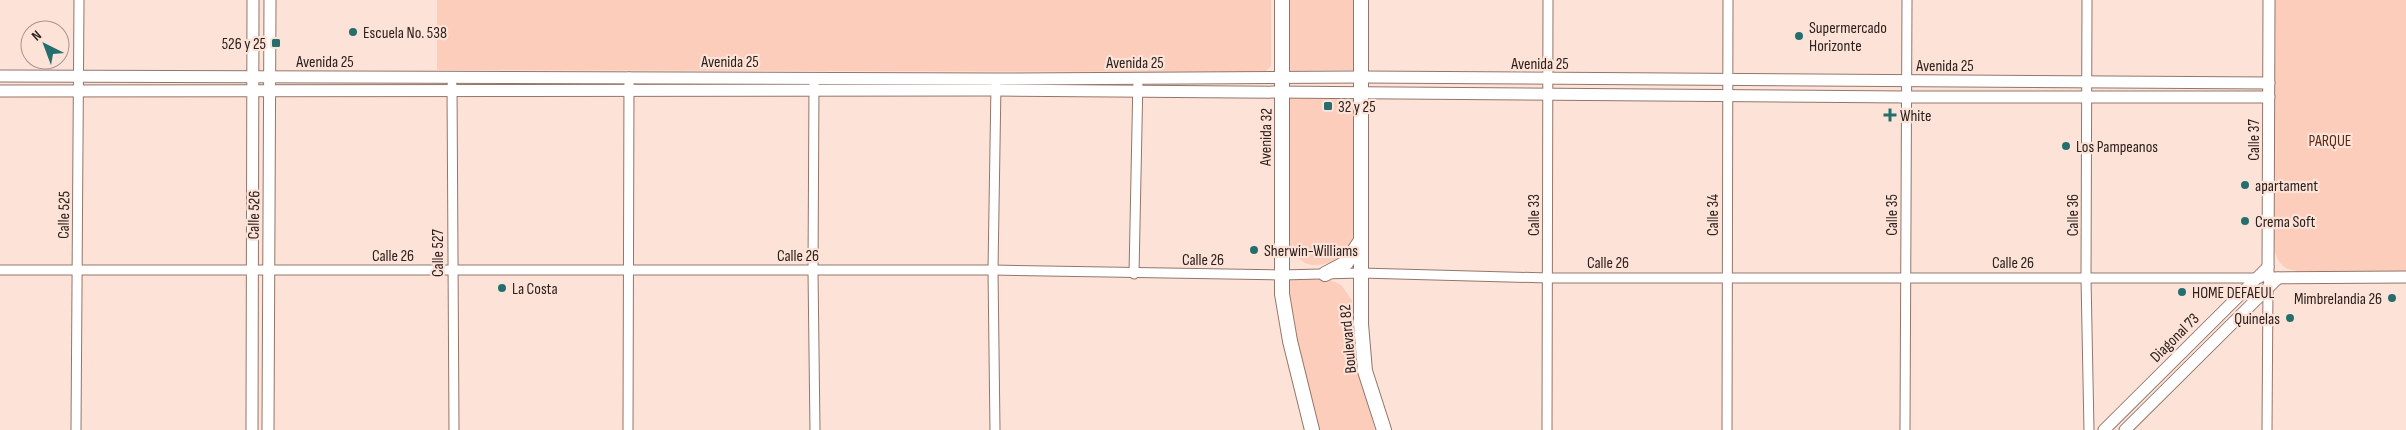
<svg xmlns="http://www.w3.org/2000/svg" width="2406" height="430" font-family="'Sofia Sans Condensed',sans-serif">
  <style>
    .green { fill: #fccdbb }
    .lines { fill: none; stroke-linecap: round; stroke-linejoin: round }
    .minor-casing { stroke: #93766b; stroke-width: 11 }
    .major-casing { stroke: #93766b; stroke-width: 13 }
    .highway-casing { stroke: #93766b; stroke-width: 16 }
    .minor { stroke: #fff; stroke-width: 9 }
    .major { stroke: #fff; stroke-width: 11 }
    .highway { stroke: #fff; stroke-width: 14 }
    .poi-dot { fill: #246f6d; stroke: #fde2d8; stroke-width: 2 }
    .labels { text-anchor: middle; stroke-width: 4.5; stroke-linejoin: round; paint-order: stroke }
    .poi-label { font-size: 16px; fill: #2c201c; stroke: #fde2d8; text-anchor: start }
    .street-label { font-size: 16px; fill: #2c201c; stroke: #fde2d8 }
    .park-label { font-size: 16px; fill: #5d2811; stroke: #fde2d8 }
  </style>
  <rect width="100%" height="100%" fill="#fde2d8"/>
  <!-- green -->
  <g class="green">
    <polygon points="437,0 1271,0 1271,66 1265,72 437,70"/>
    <polygon points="1286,0 1354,0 1354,70 1286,71"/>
    <path d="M2274,0H2406V271C2384,272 2301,276 2286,268C2277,262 2275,255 2274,245Z"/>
    <path d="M1286,98L1353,99L1354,234C1352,239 1352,245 1349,249C1340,261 1318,269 1305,263C1298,259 1293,252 1288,246Z"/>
    <polygon points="1285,279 1328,279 1341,285 1352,300 1353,328 1358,366 1375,430 1318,430 1304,384"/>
  </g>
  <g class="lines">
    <!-- minor casing -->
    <g class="minor-casing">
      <g id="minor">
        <polyline points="2087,0 2086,278 2089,430"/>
        <polyline points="452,85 454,430"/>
        <polyline points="814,85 813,271 815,430"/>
        <polyline points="0,270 993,270 1281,275 1361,273 1548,278 2260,278"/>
        <polyline points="1134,274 1138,78"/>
        <polyline points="76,430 79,0"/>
        <polyline points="628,430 629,77"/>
        <polyline points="995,430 993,270 996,84"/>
        <polyline points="1547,430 1548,0"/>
        <polyline points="1727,430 1728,0"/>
        <polyline points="1905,430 1907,0"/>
        <polyline points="2267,430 2268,285"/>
      </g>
    </g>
    <!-- major casing -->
    <g class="major-casing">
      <g id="major">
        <polyline points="2269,0 2268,278 2406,277"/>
        <polyline points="0,76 996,79 1361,77 2269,83"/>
        <polyline points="0,91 995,90 1906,97 2269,97"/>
        <polyline points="252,430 253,0"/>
        <polyline points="268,430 270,0"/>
        <polyline points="2104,430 2268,267"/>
        <polyline points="2125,430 2278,278"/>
      </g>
    </g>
    <!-- highway casing -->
    <g class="highway-casing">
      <g id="highway">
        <polyline points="1282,0 1282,294 1290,341 1312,430"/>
        <polyline points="1361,0 1361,324 1365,371 1384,430"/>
        <polyline points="1325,274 1346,263 1360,242"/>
      </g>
    </g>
    <!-- minor -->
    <use href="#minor" class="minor"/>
    <!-- major -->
    <use href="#major" class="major"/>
    <!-- highway -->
    <use href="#highway" class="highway"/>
  </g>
  <!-- markers -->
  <g class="poi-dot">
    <circle cx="353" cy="32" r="5"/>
    <circle cx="1799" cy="36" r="5"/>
    <rect x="271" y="38" width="10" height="10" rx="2.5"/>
    <rect x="1323" y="101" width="10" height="10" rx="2.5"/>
    <path d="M1887.5 107.5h5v5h5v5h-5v5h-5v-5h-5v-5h5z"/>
    <circle cx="2066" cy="146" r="5"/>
    <circle cx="2245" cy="185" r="5"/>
    <circle cx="2245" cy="221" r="5"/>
    <circle cx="1254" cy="250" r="5"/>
    <circle cx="502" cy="288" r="5"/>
    <circle cx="2182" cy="292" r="5"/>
    <circle cx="2392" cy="298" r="5"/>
    <circle cx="2290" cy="318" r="5"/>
  </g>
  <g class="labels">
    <!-- poi labels -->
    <g class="poi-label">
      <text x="1809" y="33">Supermercado<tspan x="1809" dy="18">Horizonte</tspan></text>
      <text x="363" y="38">Escuela No. 538</text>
      <text x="266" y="49" text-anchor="end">526 y 25</text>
      <text x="1338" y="112">32 y 25</text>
      <text x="1900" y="121">White</text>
      <text x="2076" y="152">Los Pampeanos</text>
      <text x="2255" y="191">apartament</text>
      <text x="2255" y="227">Crema Soft</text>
      <text x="1264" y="256">Sherwin-Williams</text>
      <text x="512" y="294">La Costa</text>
      <text x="2192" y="298">HOME DEFAEUL</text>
      <text x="2382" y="304" text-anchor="end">Mimbrelandia 26</text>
      <text x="2280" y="324" text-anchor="end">Quinelas</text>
    </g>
    <!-- street labels -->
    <g class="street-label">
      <text x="325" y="67">Avenida 25</text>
      <text x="730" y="67">Avenida 25</text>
      <text x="1135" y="68">Avenida 25</text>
      <text x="1540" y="69">Avenida 25</text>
      <text x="1945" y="71">Avenida 25</text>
      <text transform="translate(1265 137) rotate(-89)" y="6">Avenida 32</text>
      <text transform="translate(2253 140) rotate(-90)" y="6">Calle 37</text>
      <text transform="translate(63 215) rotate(-89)" y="6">Calle 525</text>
      <text transform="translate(253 215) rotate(-89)" y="6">Calle 526</text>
      <text transform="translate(1533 215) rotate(-90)" y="6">Calle 33</text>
      <text transform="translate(1712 215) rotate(-90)" y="6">Calle 34</text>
      <text transform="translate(1891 215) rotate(-90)" y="6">Calle 35</text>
      <text transform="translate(2072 215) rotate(-90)" y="6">Calle 36</text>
      <text transform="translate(437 253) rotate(-90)" y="6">Calle 527</text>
      <text x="393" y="261">Calle 26</text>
      <text x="798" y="261">Calle 26</text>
      <text x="1203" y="265">Calle 26</text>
      <text x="1608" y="268">Calle 26</text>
      <text x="2013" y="268">Calle 26</text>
      <text transform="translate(2174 337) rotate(-45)" y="6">Diagonal 73</text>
      <text transform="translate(1347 339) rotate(-95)" y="6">Boulevard 82</text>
    </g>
    <!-- park labels -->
    <g class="park-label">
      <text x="2330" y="146">PARQUE</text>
    </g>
  </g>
  <!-- north arrow -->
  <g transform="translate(45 45) rotate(318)"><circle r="24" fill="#fde2d8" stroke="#a9948d"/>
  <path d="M0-4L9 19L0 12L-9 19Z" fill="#246f6d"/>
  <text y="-8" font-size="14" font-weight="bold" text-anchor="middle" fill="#2c201c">N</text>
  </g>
</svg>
